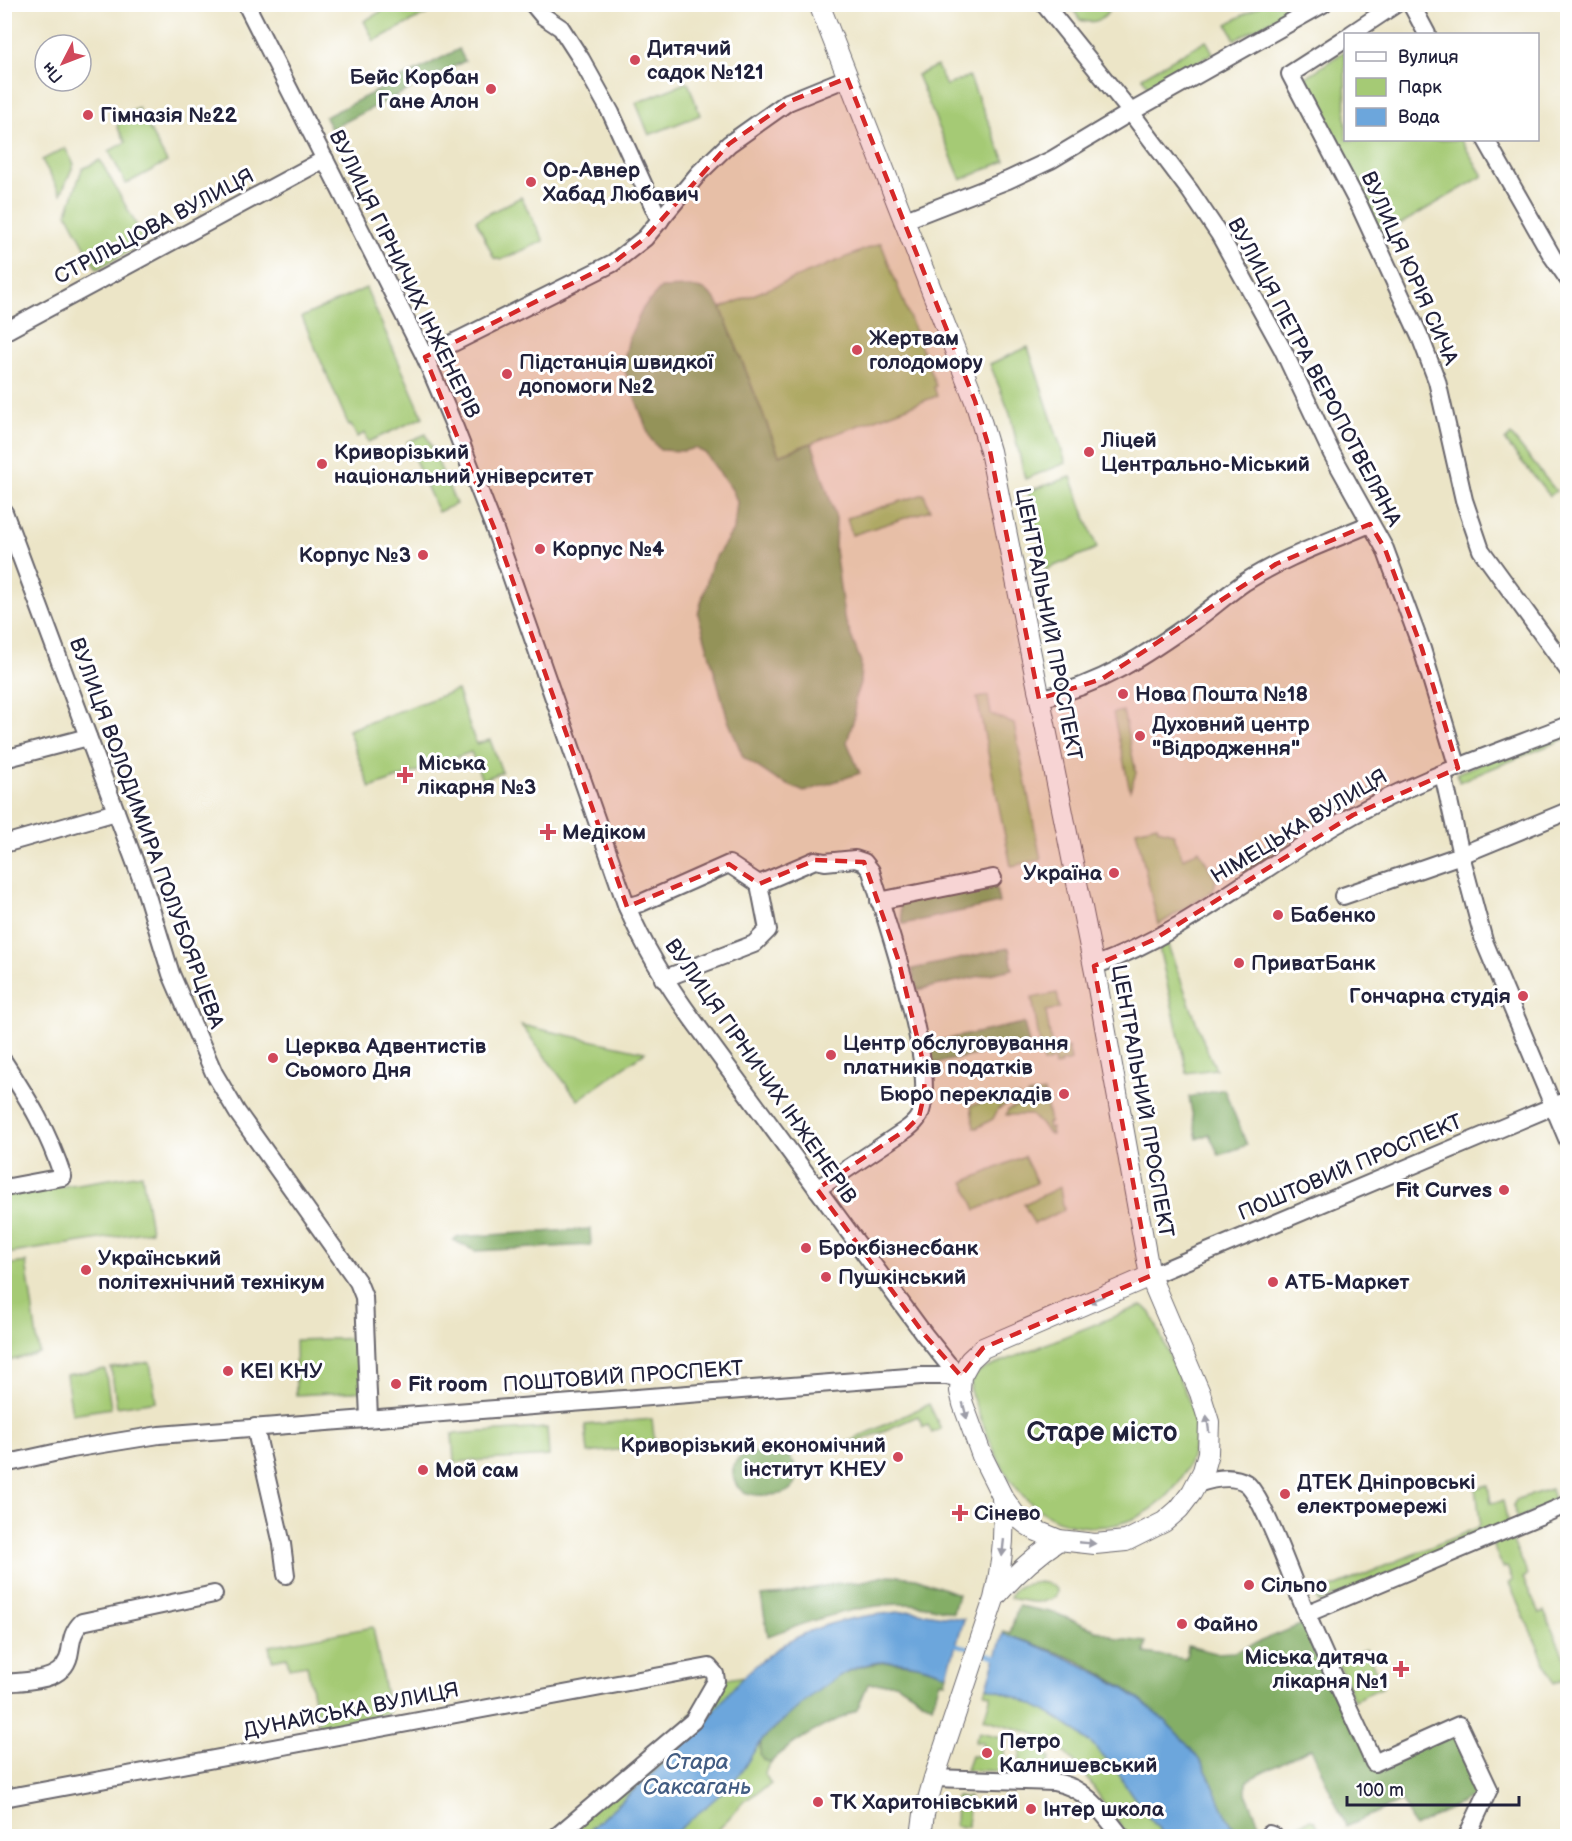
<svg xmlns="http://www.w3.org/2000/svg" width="1572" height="1841" font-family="'Balsamiq Sans',sans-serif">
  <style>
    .green { fill: #a5ca75; stroke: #647658; stroke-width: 1.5 }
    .forest { fill: #84ae66; stroke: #536850; stroke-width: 1.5 }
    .water { fill: #6ca6dc; stroke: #47648c; stroke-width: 1.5 }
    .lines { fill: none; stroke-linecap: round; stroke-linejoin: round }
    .stream { stroke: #6ca6dc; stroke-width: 4 }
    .minor-casing { stroke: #69666c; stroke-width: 20 }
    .major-casing { stroke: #69666c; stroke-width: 22 }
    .minor { stroke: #fff; stroke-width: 16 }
    .major { stroke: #fff; stroke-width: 20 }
    .oneway { fill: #9c9ca7 }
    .marked { fill: #d62828; fill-opacity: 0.2; stroke: #d62828; stroke-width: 4.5; stroke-dasharray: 12 8; stroke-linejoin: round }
    .poi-dot { fill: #d1495b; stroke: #fff; stroke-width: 2 }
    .labels { text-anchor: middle; stroke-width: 6; stroke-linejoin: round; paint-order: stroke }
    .poi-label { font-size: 21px; font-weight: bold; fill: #22223b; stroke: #fff; text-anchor: start }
    .street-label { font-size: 21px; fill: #22223b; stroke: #fff }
    .water-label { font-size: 22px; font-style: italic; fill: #435d83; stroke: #fff }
    .district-label { font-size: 27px; font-weight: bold; fill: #22223b; stroke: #fff }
  </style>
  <rect width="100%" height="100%" fill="#fff"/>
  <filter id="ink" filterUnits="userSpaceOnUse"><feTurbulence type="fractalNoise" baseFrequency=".0167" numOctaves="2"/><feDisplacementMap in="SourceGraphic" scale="12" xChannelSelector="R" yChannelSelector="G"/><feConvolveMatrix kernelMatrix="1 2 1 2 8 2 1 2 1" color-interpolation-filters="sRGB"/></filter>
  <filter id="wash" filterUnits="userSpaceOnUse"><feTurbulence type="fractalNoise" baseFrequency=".008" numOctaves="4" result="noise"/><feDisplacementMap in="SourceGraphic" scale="24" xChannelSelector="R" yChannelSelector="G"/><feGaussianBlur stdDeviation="1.35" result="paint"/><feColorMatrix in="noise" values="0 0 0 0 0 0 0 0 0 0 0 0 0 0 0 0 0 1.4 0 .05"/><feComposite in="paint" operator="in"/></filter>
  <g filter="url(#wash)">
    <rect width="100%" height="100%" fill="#ece5c7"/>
    <!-- green -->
    <g class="green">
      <polygon points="394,4 444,4 444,5 374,41 364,21"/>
      <polygon points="1263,4 1300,5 1235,40 1227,24"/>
      <path d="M1070,5L1111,4V5C1108,19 1094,25 1080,20Z"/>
      <polygon points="1206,40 1213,53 1149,89 1142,77"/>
      <polygon points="1345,51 1346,140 1461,140 1483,176 1380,236 1302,80"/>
      <polygon points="937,66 946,86 969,76 1005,161 961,180 917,75"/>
      <polygon points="688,82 700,115 649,135 636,103"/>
      <polygon points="138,108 167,162 126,184 109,151 126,142 117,127 121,117"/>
      <polygon points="65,148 74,164 61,194 42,160"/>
      <polygon points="100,160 146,242 97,269 67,213 82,169"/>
      <polygon points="521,197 544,241 501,260 494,258 476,220"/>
      <polygon points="881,243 936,386 934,387 937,396 779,455 721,308"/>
      <polygon points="366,288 423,417 368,442 365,433 357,437 351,425 349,426 302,317"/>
      <polygon points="1028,347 1066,463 1025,479 1010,414 990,364"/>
      <polygon points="426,434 456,504 438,512 407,442"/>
      <polygon points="1511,435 1556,491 1550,496 1505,441"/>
      <polygon points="1071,477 1097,548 1045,570 1028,491"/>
      <polygon points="924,494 930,510 852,535 847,518"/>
      <polygon points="457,690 476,744 490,740 502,772 482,780 471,752 370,788 348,730"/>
      <polygon points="988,696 991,714 1014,724 1041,860 1011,866 977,698"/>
      <polygon points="1123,711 1136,773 1130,790 1113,713"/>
      <polygon points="1567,730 1567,738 1459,782 1457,773"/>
      <polygon points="1157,825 1158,829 1173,833 1183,859 1199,850 1216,880 1214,890 1158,925 1136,830"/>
      <polygon points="1166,940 1206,1048 1216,1069 1187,1073 1158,943"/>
      <polygon points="1057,993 1060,1008 1046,1011 1052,1049 1068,1047 1071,1060 1066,1063 1065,1061 1060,1062 1061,1065 1054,1066 1055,1061 1049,1060 1049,1063 1043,1062 1032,998"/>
      <polygon points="521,1025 645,1052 578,1100"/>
      <polygon points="1044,1092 1050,1122 1047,1123 1048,1128 1051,1128 1052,1134 1050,1134 1031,1115 1006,1115 1008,1110 1022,1103 1028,1095"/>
      <polygon points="1018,1096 1017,1098 998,1109 993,1119 977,1128 974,1128 971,1105"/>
      <polygon points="1024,1156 1037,1183 976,1210 964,1182"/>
      <polygon points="142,1174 151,1231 5,1254 5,1195"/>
      <polygon points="1060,1187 1064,1210 1034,1224 1024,1204"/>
      <polygon points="26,1262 39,1353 5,1362 5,1265"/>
      <path d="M1140,1306H1144L1151,1313C1160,1334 1169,1355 1178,1376C1185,1393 1195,1410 1195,1428C1196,1510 1096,1557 1033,1505C1000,1478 986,1430 970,1391C971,1381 973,1375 982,1370Z"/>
      <polygon points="366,1338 368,1391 296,1395 295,1340"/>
      <polygon points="150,1362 156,1401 117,1407 111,1368"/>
      <polygon points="105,1369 111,1408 72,1414 66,1375"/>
      <polygon points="929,1404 941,1429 932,1433 928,1425 923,1427 918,1416 846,1447 844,1444"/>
      <polygon points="652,1419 655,1446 588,1453 585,1425"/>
      <polygon points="547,1428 549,1456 454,1462 452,1434"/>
      <polygon points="1488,1485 1491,1503 1503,1501 1508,1523 1319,1603 1315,1595 1479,1527 1480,1521 1476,1488"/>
      <polygon points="1551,1489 1555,1503 1517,1519 1513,1505 1517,1499"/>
      <polygon points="1509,1533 1528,1575 1523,1578 1539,1613 1544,1611 1567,1664 1567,1677 1554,1683 1509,1583 1513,1581 1507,1567 1503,1568 1491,1541"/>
      <path d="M1039,1582C1046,1583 1051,1584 1057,1590L1056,1596C1044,1606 1024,1601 1010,1598C1012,1585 1027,1584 1039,1582Z"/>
      <polygon points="373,1627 389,1713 319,1726 307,1665 289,1668 287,1657 272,1660 269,1646"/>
      <polygon points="1366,1649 1383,1687 1354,1700 1337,1661"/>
      <polygon points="744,1676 693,1737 582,1836 557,1836 671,1742 716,1681"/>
      <path d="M987,1687C1035,1701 1085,1730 1116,1770C1120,1775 1122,1781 1126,1786C1138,1804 1151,1820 1165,1836H1129L1107,1808L1085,1774L1064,1752L1035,1734L984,1719L991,1695L985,1693Z"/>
      <polygon points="979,1732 1006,1738 1001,1771 966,1770 971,1756 980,1756 983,1743 975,1742"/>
      <polygon points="761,1741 760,1749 763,1760 771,1762 764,1773 771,1784 744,1801 713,1836 671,1836 733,1782"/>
      <polygon points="1022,1742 1039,1748 1050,1757 1047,1774 1018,1772"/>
      <polygon points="956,1797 969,1797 968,1827 955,1826"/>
      <polygon points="1310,1819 1315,1820 1321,1836 1290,1836 1283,1833"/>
    </g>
    <!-- forest -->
    <g class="forest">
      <polygon points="459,49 465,61 331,129 325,117"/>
      <path d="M689,287C706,288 713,294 721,308L779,455L812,443L836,518L835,550L844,617L861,662L860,683L855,698V715L847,742L860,773L804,792L777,780L743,757L728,720L698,614L712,563L734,529L737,502L733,491L705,453L695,448L684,451L660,450L650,438L623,365L629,338L643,308L661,288Z"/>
      <polygon points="1379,785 1381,791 1313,825 1245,873 1242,868 1311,820"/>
      <polygon points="995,882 999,903 903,924 899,903"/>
      <polygon points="1009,948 1013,969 917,990 912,969"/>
      <polygon points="1024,1023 1029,1044 932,1064 928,1043"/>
      <polygon points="1224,1089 1247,1145 1219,1155 1209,1134 1197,1139 1189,1097"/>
      <polygon points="590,1229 591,1245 475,1251 453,1240 457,1237"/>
      <path d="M775,1451C795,1454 807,1478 788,1491C782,1495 776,1494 770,1495C754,1496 735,1495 733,1475C730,1451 758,1452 775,1451Z"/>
      <path d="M889,1575L916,1578L958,1594L953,1613C945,1611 936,1607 926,1606C880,1597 812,1620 768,1636L761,1596L786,1594L839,1583L859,1582Z"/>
      <path d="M1018,1606L1055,1613L1118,1639L1146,1642L1145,1653L1186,1659L1188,1646L1216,1653L1234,1652L1310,1621L1374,1762L1459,1725L1489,1789L1414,1827L1402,1801L1346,1826L1311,1748L1246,1781V1793L1262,1830L1274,1836H1241C1222,1817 1217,1787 1202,1764C1174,1723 1129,1687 1084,1664C1059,1651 1030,1643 1003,1634L1004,1631L1010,1633Z"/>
      <path d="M890,1662L918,1665L947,1674L945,1682L940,1681L932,1706L896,1683L868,1684L857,1710C825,1726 797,1737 771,1762L763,1760L760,1755L761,1741C802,1704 832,1665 890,1662Z"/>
    </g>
    <!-- water -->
    <g class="water">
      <path d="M911,1611L964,1619L947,1674C879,1648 846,1664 795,1710C784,1720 771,1730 761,1741C751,1754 745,1770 733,1782C714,1801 691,1819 671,1836H583C618,1803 656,1772 691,1738C711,1719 725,1694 745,1675C798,1625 842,1617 911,1611Z"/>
      <path d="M1003,1634C1082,1660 1153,1694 1202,1764C1217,1787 1222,1817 1241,1836H1165C1151,1820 1138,1804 1126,1786C1122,1781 1120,1775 1116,1770C1084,1730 1036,1701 987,1687Z"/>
    </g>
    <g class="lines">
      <!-- stream -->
      <g class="stream">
        <polyline points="954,1644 972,1649"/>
        <polyline points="982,1652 1001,1659"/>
      </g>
    </g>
  </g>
  <g filter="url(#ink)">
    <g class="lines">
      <!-- minor casing -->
      <g class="minor-casing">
        <g id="minor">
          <path d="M246,4L425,357L453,423L495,530L627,907C645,949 666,983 693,1020L924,1334L948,1364L961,1376"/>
          <polyline points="533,4 543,16 561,28 581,59 611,113 660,221"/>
          <polyline points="1044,4 1126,106 1190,191 1219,234 1283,350 1332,454 1385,549 1422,649 1458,768"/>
          <polyline points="1411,4 1427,34"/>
          <polyline points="1351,34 1396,4"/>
          <polyline points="1346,38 1290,74 1360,207 1421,339 1437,381 1464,500 1481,550 1568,670"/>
          <polyline points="1486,140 1552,256 1568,279"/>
          <polyline points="903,221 1008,180 1051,160 1131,112 1323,4"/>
          <polyline points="4,332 325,159"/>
          <polyline points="425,357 613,263 645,238 699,173 729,144 788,102 847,78"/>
          <polyline points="4,512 145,889 171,974 214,1073 237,1112 358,1282 364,1297 369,1418"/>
          <path d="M1039,699C1102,685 1146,655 1198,618C1214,606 1229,593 1245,582C1284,557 1328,542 1370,524"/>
          <polyline points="4,759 88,737"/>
          <polyline points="1443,774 1461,855 1484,941 1568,1141"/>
          <polyline points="4,844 116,812"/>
          <polyline points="1343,896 1461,855 1568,811"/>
          <polyline points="879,901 993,878"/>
          <polyline points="627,907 641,903 729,864 759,884"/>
          <path d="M1094,966C1182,934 1254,873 1334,826C1407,783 1488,756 1568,725"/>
          <path d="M663,979L754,944L768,930L759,884L815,860L825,862L855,859L864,862L871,871C885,920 941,1075 919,1116C916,1122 911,1126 907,1129L817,1189"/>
          <path d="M4,1062C30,1102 48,1131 63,1177L4,1188"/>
          <polyline points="1150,1276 1568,1100"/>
          <polyline points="255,1427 282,1544 286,1575"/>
          <polyline points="4,1464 72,1449 159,1435 921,1376 946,1376 961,1379"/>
          <path d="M1197,1484C1212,1479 1232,1474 1246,1483C1263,1495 1295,1588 1306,1612C1327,1663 1351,1712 1374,1763L1459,1725L1489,1789L1467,1836"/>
          <polyline points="1306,1614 1568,1504"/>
          <path d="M4,1683C30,1680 66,1683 70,1651C72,1638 73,1631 82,1622L214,1594"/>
          <path d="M934,1778L1054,1782C1086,1787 1103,1813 1121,1836"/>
          <polyline points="4,1798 709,1667 715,1674 716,1681 693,1721 557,1836"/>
          <polyline points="1269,1834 1274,1836"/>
        </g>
      </g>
      <!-- major casing -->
      <g class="major-casing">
        <g id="major">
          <polyline points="819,4 975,401 990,451 1096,977 1150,1276 1200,1393 1209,1422 1208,1453 1203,1471 1192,1492 1179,1509 1164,1522 1126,1541 1095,1544 1059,1540 1037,1531 1026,1524 1016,1516 1002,1496 982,1456 963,1404 960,1391 961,1376 970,1360 983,1348 1150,1276"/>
          <path d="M996,1596C1015,1574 1035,1556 1059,1540"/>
          <path d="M921,1836L924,1814L934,1778L994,1599C1002,1565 1006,1533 1002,1499"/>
        </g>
      </g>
      <!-- minor -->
      <use href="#minor" class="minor"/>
      <!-- major -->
      <use href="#major" class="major"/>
    </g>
    <!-- one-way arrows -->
    <defs><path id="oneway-solid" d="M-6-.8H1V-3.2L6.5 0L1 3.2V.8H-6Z" transform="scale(1.5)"/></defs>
    <g class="oneway">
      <use href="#oneway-solid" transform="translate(1096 1299) rotate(157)"/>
      <use href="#oneway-solid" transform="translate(965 1411) rotate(75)"/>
      <use href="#oneway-solid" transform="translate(1208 1424) rotate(-98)"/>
      <use href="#oneway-solid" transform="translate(1087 1543) rotate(5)"/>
      <use href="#oneway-solid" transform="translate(1003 1548) rotate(96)"/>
    </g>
  </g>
  <!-- marked area -->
  <path class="marked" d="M847,78L975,401L990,451L1039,699L1102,679L1276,564L1370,524L1385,549L1422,649L1458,768L1353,815L1153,940L1094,966L1150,1276L983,1348L961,1376L924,1334L817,1189L907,1129L919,1117L924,1095L925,1070L899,962L864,862L815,860L759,884L729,864L627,907L495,530L425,357L613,263L645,238L729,144L788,102Z"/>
  <!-- markers -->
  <g class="poi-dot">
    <circle cx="635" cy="60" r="6"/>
    <circle cx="491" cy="89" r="6"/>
    <circle cx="88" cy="115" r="6"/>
    <circle cx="531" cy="182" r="6"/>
    <circle cx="857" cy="350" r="6"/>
    <circle cx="507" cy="374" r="6"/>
    <circle cx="1089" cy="452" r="6"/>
    <circle cx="322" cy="464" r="6"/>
    <circle cx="540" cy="549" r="6"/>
    <circle cx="423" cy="555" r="6"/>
    <circle cx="1123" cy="694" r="6"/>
    <circle cx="1140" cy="736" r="6"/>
    <path d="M402 766h6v6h6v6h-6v6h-6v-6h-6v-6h6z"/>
    <path d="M545 823h6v6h6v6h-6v6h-6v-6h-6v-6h6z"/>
    <circle cx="1114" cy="873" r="6"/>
    <circle cx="1278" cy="915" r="6"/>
    <circle cx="1239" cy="963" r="6"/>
    <circle cx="1523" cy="996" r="6"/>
    <circle cx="831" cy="1055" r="6"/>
    <circle cx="273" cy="1058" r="6"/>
    <circle cx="1064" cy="1094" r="6"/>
    <circle cx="1504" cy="1190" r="6"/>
    <circle cx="806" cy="1248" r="6"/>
    <circle cx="86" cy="1270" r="6"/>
    <circle cx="826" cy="1277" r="6"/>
    <circle cx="1273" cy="1282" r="6"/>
    <circle cx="228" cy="1371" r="6"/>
    <circle cx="396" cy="1384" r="6"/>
    <circle cx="898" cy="1457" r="6"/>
    <circle cx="423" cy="1470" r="6"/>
    <circle cx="1285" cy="1494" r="6"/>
    <path d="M957 1504h6v6h6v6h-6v6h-6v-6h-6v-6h6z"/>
    <circle cx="1249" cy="1585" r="6"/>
    <circle cx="1182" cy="1624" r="6"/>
    <path d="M1398 1660h6v6h6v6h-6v6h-6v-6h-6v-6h6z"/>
    <circle cx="987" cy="1753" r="6"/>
    <circle cx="818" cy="1802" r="6"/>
    <circle cx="1031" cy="1809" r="6"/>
  </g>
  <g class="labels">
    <!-- poi labels -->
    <g class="poi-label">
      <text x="647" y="55">Дитячий<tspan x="647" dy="24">садок №121</tspan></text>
      <text x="479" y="84" text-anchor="end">Бейс Корбан<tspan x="479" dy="24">Гане Алон</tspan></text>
      <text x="100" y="122">Гімназія №22</text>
      <text x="543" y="177">Ор-Авнер<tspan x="543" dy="24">Хабад Любавич</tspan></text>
      <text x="869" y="345">Жертвам<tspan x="869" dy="24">голодомору</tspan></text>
      <text x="519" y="369">Підстанція швидкої<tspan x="519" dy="24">допомоги №2</tspan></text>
      <text x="1101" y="447">Ліцей<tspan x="1101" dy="24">Центрально-Міський</tspan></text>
      <text x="334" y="459">Криворізький<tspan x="334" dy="24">національний університет</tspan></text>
      <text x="552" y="556">Корпус №4</text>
      <text x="411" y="562" text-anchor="end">Корпус №3</text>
      <text x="1135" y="701">Нова Пошта №18</text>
      <text x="1152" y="731">Духовний центр<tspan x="1152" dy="24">"Відродження"</tspan></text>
      <text x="418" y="770">Міська<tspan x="418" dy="24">лікарня №3</tspan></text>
      <text x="562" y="839">Медіком</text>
      <text x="1102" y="880" text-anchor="end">Україна</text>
      <text x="1290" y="922">Бабенко</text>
      <text x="1251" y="970">ПриватБанк</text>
      <text x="1511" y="1003" text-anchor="end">Гончарна студія</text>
      <text x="843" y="1050">Центр обслуговування<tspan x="843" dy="24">платників податків</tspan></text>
      <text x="285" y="1053">Церква Адвентистів<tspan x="285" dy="24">Сьомого Дня</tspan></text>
      <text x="1052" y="1101" text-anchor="end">Бюро перекладів</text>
      <text x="1492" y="1197" text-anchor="end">Fit Curves</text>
      <text x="818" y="1255">Брокбізнесбанк</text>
      <text x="98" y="1265">Український<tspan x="98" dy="24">політехнічний технікум</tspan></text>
      <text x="838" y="1284">Пушкінський</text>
      <text x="1285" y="1289">АТБ-Маркет</text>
      <text x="240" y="1378">КЕІ КНУ</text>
      <text x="408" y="1391">Fit room</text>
      <text x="886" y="1452" text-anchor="end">Криворізький економічний<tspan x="886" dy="24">інститут КНЕУ</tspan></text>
      <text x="435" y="1477">Мой сам</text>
      <text x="1297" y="1489">ДТЕК Дніпровські<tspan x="1297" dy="24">електромережі</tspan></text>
      <text x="974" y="1520">Сінево</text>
      <text x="1261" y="1592">Сільпо</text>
      <text x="1194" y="1631">Файно</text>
      <text x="1388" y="1664" text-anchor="end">Міська дитяча<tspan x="1388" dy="24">лікарня №1</tspan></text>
      <text x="999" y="1748">Петро<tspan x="999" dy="24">Калнишевський</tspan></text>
      <text x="830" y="1809">ТК Харитонівський</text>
      <text x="1043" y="1816">Інтер школа</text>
    </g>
    <!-- street labels -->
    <g class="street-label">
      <text transform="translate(154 226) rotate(-28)" y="7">СТРІЛЬЦОВА ВУЛИЦЯ</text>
      <text transform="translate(1410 268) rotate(66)" y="7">ВУЛИЦЯ ЮРІЯ СИЧА</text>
      <text transform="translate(405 274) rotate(64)" y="7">ВУЛИЦЯ ГІРНИЧИХ ІНЖЕНЕРІВ</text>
      <text transform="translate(1315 372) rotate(62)" y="7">ВУЛИЦЯ ПЕТРА ВЕРОПОТВЕЛЯНА</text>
      <text transform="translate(1049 624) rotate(79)" y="7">ЦЕНТРАЛЬНИЙ ПРОСПЕКТ</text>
      <text transform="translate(1299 826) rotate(-31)" y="7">НІМЕЦЬКА ВУЛИЦЯ</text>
      <text transform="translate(147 833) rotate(70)" y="7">ВУЛИЦЯ ВОЛОДИМИРА ПОЛУБОЯРЦЕВА</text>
      <text transform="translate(761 1071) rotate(55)" y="7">ВУЛИЦЯ ГІРНИЧИХ ІНЖЕНЕРІВ</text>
      <text transform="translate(1143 1101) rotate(80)" y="7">ЦЕНТРАЛЬНИЙ ПРОСПЕКТ</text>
      <text transform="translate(1350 1167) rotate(-23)" y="7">ПОШТОВИЙ ПРОСПЕКТ</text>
      <text transform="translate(623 1376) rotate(-4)" y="7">ПОШТОВИЙ ПРОСПЕКТ</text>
      <text transform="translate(351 1710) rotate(-11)" y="7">ДУНАЙСЬКА ВУЛИЦЯ</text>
    </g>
    <!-- water labels -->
    <g class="water-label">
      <text x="697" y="1769">Стара<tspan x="697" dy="25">Саксагань</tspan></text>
    </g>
    <!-- district labels -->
    <g class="district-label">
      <text x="1102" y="1441">Старе місто</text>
    </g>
  </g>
  <!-- margin -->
  <rect width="1572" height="1841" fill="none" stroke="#fff" stroke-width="24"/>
  <!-- legend -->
  <rect x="1344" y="33" width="195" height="108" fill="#ffffff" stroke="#a7a7b1" stroke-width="1.5"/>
  <rect x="1356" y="52" width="30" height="9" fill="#ffffff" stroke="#a7a7b1" stroke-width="1.5"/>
  <text x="1398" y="63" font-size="18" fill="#22223b">Вулиця</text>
  <rect x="1356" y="78" width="30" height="18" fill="#a5ca75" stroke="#a7a7b1" stroke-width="1.5"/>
  <text x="1398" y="93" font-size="18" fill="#22223b">Парк</text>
  <rect x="1356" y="108" width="30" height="18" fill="#6ca6dc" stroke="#a7a7b1" stroke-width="1.5"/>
  <text x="1398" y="123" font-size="18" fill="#22223b">Вода</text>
  <!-- north arrow -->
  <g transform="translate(63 63) rotate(228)"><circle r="28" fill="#ffffff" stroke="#a7a7b1" stroke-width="1.5"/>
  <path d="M0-4.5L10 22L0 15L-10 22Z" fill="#d1495b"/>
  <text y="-9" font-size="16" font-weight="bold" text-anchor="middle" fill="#22223b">Пн</text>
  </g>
  <!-- scale -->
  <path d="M1347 1796v9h172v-9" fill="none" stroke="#22223b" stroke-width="3"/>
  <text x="1356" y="1796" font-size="18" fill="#22223b" stroke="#ffffff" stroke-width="4.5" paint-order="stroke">100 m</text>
</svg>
